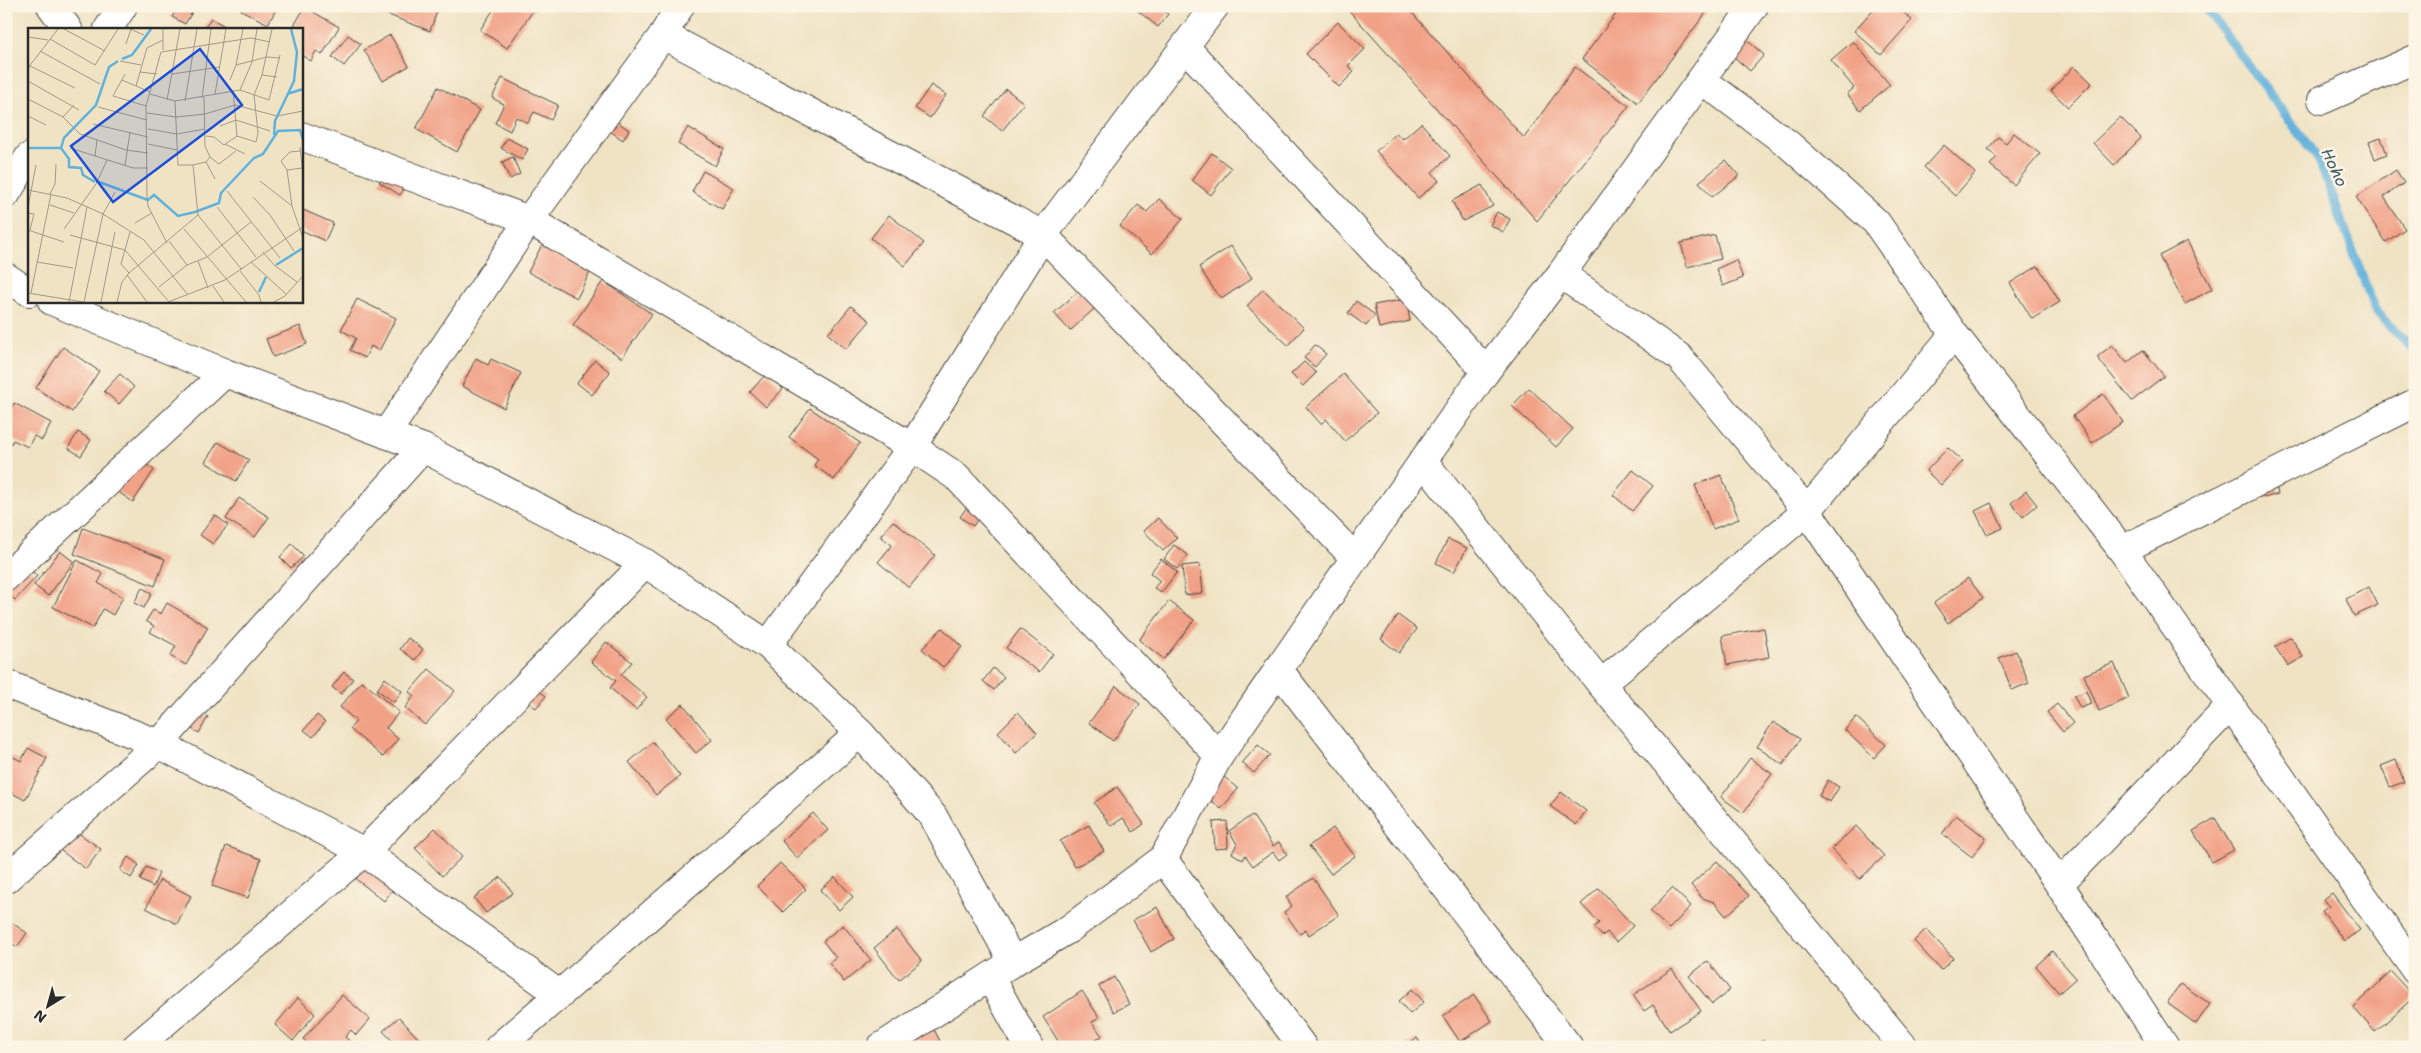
<svg xmlns="http://www.w3.org/2000/svg" width="2421" height="1053" font-family="'Shantell Sans',sans-serif">
  <style>
    .lines { fill: none; stroke-linecap: round; stroke-linejoin: round }
    .stream { stroke: #60b1db; stroke-width: 9 }
    .building { fill: #f1a186 }
    .minor-casing { stroke: #494742; stroke-width: 30 }
    .minor { stroke: #fff; stroke-width: 28 }
    .labels { text-anchor: middle; stroke-width: 5; stroke-linejoin: round; paint-order: stroke }
    .water-label { font-size: 16px; font-style: italic; fill: #3e5a69; stroke: #fcf5e5 }
    .inset-river { fill: none; stroke: #60b1db; stroke-width: 2.5 }
    .inset-road { fill: none; stroke: #a19987; stroke-width: 1 }
    .view { fill: #1d4ed8; fill-opacity: 0.15; stroke: #1d4ed8; stroke-width: 2.5 }
    .inset-edge { fill: none; stroke: #2b2b2b; stroke-width: 2.5 }
  </style>
  <rect width="100%" height="100%" fill="#fcf5e5"/>
  <filter id="ink" filterUnits="userSpaceOnUse"><feTurbulence type="fractalNoise" baseFrequency=".02" numOctaves="2"/><feDisplacementMap in="SourceGraphic" scale="10" xChannelSelector="R" yChannelSelector="G"/><feConvolveMatrix kernelMatrix="1 2 1 2 8 2 1 2 1" color-interpolation-filters="sRGB"/></filter>
  <filter id="wash" filterUnits="userSpaceOnUse"><feTurbulence type="fractalNoise" baseFrequency=".0096" numOctaves="4" result="noise"/><feDisplacementMap in="SourceGraphic" scale="20" xChannelSelector="R" yChannelSelector="G"/><feGaussianBlur stdDeviation="1.12" result="paint"/><feColorMatrix in="noise" values="0 0 0 0 0 0 0 0 0 0 0 0 0 0 0 0 0 1.4 0 .05"/><feComposite in="paint" operator="in"/></filter>
  <g filter="url(#wash)">
    <rect width="100%" height="100%" fill="#f0e3c4"/>
    <g class="lines">
      <!-- stream -->
      <polyline class="stream" points="2204,6 2319,160 2375,310 2415,351"/>
    </g>
    <g id="blocks">
      <!-- building -->
      <g class="building">
        <polygon points="178,6 190,6 194,9 185,24 172,17"/>
        <polygon points="243,6 278,6 268,24 241,10"/>
        <polygon points="365,6 439,6 430,31"/>
        <polygon points="496,6 535,8 507,48 480,30"/>
        <polygon points="1141,6 1158,6 1168,14 1158,27 1138,11"/>
        <polygon points="1345,6 1406,6 1524,138 1575,67 1629,106 1537,221"/>
        <polygon points="1622,6 1711,6 1638,103 1582,59"/>
        <polygon points="1876,6 1896,6 1912,20 1881,55 1854,31"/>
        <polygon points="305,7 339,27 322,55 316,51 311,61 301,55 301,29 292,29"/>
        <polygon points="211,18 226,27 224,29 204,29"/>
        <polygon points="1338,22 1365,49 1348,66 1354,72 1339,87 1306,54"/>
        <polygon points="1740,34 1764,55 1750,71 1726,50"/>
        <polygon points="348,35 361,44 344,66 332,57"/>
        <polygon points="390,35 409,66 383,81 364,50"/>
        <polygon points="1853,41 1890,85 1860,110 1847,94 1854,88 1831,60"/>
        <polygon points="2074,66 2092,83 2068,107 2051,91"/>
        <polygon points="502,78 558,105 551,120 534,112 528,123 516,117 510,131 495,123 504,104 492,98"/>
        <polygon points="931,85 946,95 930,118 915,108"/>
        <polygon points="438,87 480,110 457,152 416,129"/>
        <polygon points="1006,89 1024,103 1002,131 984,116"/>
        <polygon points="611,117 629,130 623,140 604,127"/>
        <polygon points="2120,117 2141,138 2114,165 2093,143"/>
        <polygon points="1421,123 1450,156 1432,172 1439,181 1418,198 1376,151 1396,133 1403,139"/>
        <polygon points="688,127 724,149 715,166 678,144"/>
        <polygon points="2014,133 2040,154 2014,185 1990,165 1997,157 1988,149 1998,137 2006,143"/>
        <polygon points="507,138 528,149 522,160 501,148"/>
        <polygon points="2381,138 2387,154 2375,159 2369,142"/>
        <polygon points="1944,145 1975,173 1955,196 1924,167"/>
        <polygon points="1212,153 1231,168 1211,195 1192,180"/>
        <polygon points="513,157 520,174 510,179 502,162"/>
        <polygon points="1726,160 1739,176 1712,197 1699,182"/>
        <polygon points="389,166 411,179 400,195 379,182"/>
        <polygon points="2396,170 2404,183 2384,197 2405,229 2386,242 2356,197"/>
        <polygon points="703,171 734,188 722,209 692,192"/>
        <polygon points="1482,185 1493,206 1463,221 1452,201"/>
        <polygon points="1159,199 1183,219 1152,254 1120,226 1138,205 1147,212"/>
        <polygon points="301,209 333,223 325,241 301,230"/>
        <polygon points="1497,212 1510,219 1503,232 1490,225"/>
        <polygon points="889,215 924,243 905,266 871,238"/>
        <polygon points="1715,235 1721,259 1687,267 1681,243"/>
        <polygon points="545,239 594,264 577,298 528,272"/>
        <polygon points="2187,241 2212,289 2185,304 2159,256"/>
        <polygon points="1231,246 1252,278 1223,298 1217,294 1199,267"/>
        <polygon points="1736,260 1743,278 1723,286 1716,269"/>
        <polygon points="2038,266 2060,302 2032,319 2010,283"/>
        <polygon points="603,281 652,314 622,358 573,325"/>
        <polygon points="1263,289 1304,328 1288,345 1247,306"/>
        <polygon points="1080,290 1096,307 1070,331 1054,313"/>
        <polygon points="357,299 396,318 379,351 371,346 365,358 350,350 356,338 341,330"/>
        <polygon points="1406,299 1410,321 1379,328 1374,305"/>
        <polygon points="1356,301 1375,315 1366,326 1348,313"/>
        <polygon points="851,306 870,321 846,349 828,334"/>
        <polygon points="300,326 307,344 273,357 266,339"/>
        <polygon points="1315,345 1326,354 1315,367 1304,358"/>
        <polygon points="2112,345 2127,363 2143,350 2164,376 2132,401 2097,357"/>
        <polygon points="63,347 99,371 72,412 36,388"/>
        <polygon points="476,358 488,365 491,359 521,373 504,408 462,386"/>
        <polygon points="595,360 610,372 592,395 577,383"/>
        <polygon points="1304,362 1316,373 1303,386 1291,374"/>
        <polygon points="767,373 783,389 766,407 750,392"/>
        <polygon points="120,374 134,387 119,404 104,391"/>
        <polygon points="1343,374 1377,413 1345,441 1326,419 1321,424 1306,407"/>
        <polygon points="1529,388 1573,429 1556,447 1512,406"/>
        <polygon points="2103,394 2123,422 2092,443 2073,416"/>
        <polygon points="14,403 51,423 42,440 34,436 28,447 13,440 6,453 6,418"/>
        <polygon points="810,408 860,443 834,480 814,465 818,459 789,437"/>
        <polygon points="78,432 91,440 81,456 68,448"/>
        <polygon points="218,442 249,460 236,481 205,462"/>
        <polygon points="1948,448 1963,461 1941,485 1926,471"/>
        <polygon points="136,457 154,470 133,502 114,489"/>
        <polygon points="2271,466 2278,494 2264,498 2257,470"/>
        <polygon points="1633,470 1653,486 1632,511 1613,495"/>
        <polygon points="1721,475 1739,519 1713,529 1695,485"/>
        <polygon points="2026,491 2037,505 2023,517 2011,503"/>
        <polygon points="239,498 269,517 255,537 226,519"/>
        <polygon points="1991,503 2003,528 1987,535 1975,511"/>
        <polygon points="967,507 980,516 973,526 960,517"/>
        <polygon points="215,515 228,525 213,544 200,535"/>
        <polygon points="1158,518 1177,538 1163,551 1144,531"/>
        <polygon points="893,521 935,555 909,588 878,562 892,545 880,536"/>
        <polygon points="83,528 165,559 155,586 74,554"/>
        <polygon points="1448,539 1467,548 1454,572 1436,563"/>
        <polygon points="292,544 304,556 291,568 280,557"/>
        <polygon points="1174,545 1188,555 1177,569 1164,559"/>
        <polygon points="60,551 74,562 48,596 34,585"/>
        <polygon points="1161,559 1177,572 1161,593 1154,588 1160,581 1150,573"/>
        <polygon points="77,560 103,574 98,583 123,597 113,615 103,609 93,628 53,607"/>
        <polygon points="23,563 37,576 15,600 6,592 6,582"/>
        <polygon points="1200,564 1203,593 1185,595 1182,566"/>
        <polygon points="1968,578 1983,598 1948,623 1934,603"/>
        <polygon points="2369,587 2378,605 2354,616 2346,599"/>
        <polygon points="142,588 152,593 144,608 134,603"/>
        <polygon points="1169,601 1194,620 1164,659 1139,640"/>
        <polygon points="167,603 208,627 186,665 170,656 176,646 150,632 154,626 146,621 153,610 161,614"/>
        <polygon points="1398,615 1417,629 1399,653 1381,639"/>
        <polygon points="942,628 962,647 943,667 922,649"/>
        <polygon points="1764,628 1769,657 1727,665 1722,636"/>
        <polygon points="1020,629 1053,654 1039,672 1006,648"/>
        <polygon points="2291,637 2303,657 2288,666 2275,647"/>
        <polygon points="408,638 423,649 415,660 400,649"/>
        <polygon points="606,642 632,662 621,675 647,697 636,710 610,688 616,681 591,662"/>
        <polygon points="2016,651 2029,683 2012,690 1999,658"/>
        <polygon points="2114,663 2129,698 2099,711 2084,675"/>
        <polygon points="993,668 1004,677 994,690 983,681"/>
        <polygon points="429,669 455,691 425,725 405,708 414,696 409,692"/>
        <polygon points="344,672 353,679 341,694 332,687"/>
        <polygon points="385,678 402,691 394,702 377,690"/>
        <polygon points="522,678 546,696 536,708 512,690"/>
        <polygon points="362,681 399,712 386,728 398,739 383,757 350,729 356,721 340,707"/>
        <polygon points="1116,686 1140,704 1113,741 1089,723"/>
        <polygon points="2086,691 2091,704 2080,708 2074,696"/>
        <polygon points="683,704 712,740 696,753 666,718"/>
        <polygon points="2057,704 2073,723 2063,732 2047,712"/>
        <polygon points="192,707 208,717 199,733 182,723"/>
        <polygon points="1018,712 1037,733 1016,753 998,732"/>
        <polygon points="317,715 325,722 313,737 304,730"/>
        <polygon points="1856,717 1886,745 1874,758 1845,730"/>
        <polygon points="1773,722 1800,739 1783,765 1757,747"/>
        <polygon points="653,742 680,776 656,795 629,762"/>
        <polygon points="1258,745 1270,755 1254,773 1242,763"/>
        <polygon points="28,748 47,758 25,800 6,790 6,753 21,761"/>
        <polygon points="1750,758 1772,774 1743,813 1721,797"/>
        <polygon points="2396,760 2404,782 2390,787 2381,766"/>
        <polygon points="1223,776 1238,789 1221,809 1205,795"/>
        <polygon points="1828,780 1839,787 1830,802 1819,796"/>
        <polygon points="1117,787 1144,824 1133,832 1123,818 1111,826 1094,803"/>
        <polygon points="1561,792 1586,811 1576,825 1550,806"/>
        <polygon points="813,813 828,830 797,858 782,841"/>
        <polygon points="1252,815 1273,846 1279,842 1287,854 1279,860 1273,852 1253,866 1245,855 1243,860 1232,853 1237,844 1229,831"/>
        <polygon points="1956,815 1986,838 1972,857 1942,834"/>
        <polygon points="2215,818 2234,850 2212,862 2193,831"/>
        <polygon points="1227,821 1228,848 1215,849 1213,822"/>
        <polygon points="67,825 101,849 86,869 53,845"/>
        <polygon points="1089,825 1104,851 1075,867 1060,841"/>
        <polygon points="1856,826 1884,856 1860,879 1832,849"/>
        <polygon points="435,828 462,857 442,876 415,848"/>
        <polygon points="1333,828 1355,856 1331,874 1309,846"/>
        <polygon points="226,846 261,859 248,898 212,886"/>
        <polygon points="128,857 139,865 131,878 120,870"/>
        <polygon points="372,857 401,879 384,901 356,879"/>
        <polygon points="1717,861 1749,896 1726,916 1714,902 1702,898 1691,885"/>
        <polygon points="780,863 806,889 783,912 757,886"/>
        <polygon points="146,867 159,873 153,887 140,880"/>
        <polygon points="501,877 513,893 486,913 474,898"/>
        <polygon points="835,877 853,897 839,910 820,890"/>
        <polygon points="1313,878 1339,915 1309,935 1306,930 1300,934 1284,912 1292,906 1286,897"/>
        <polygon points="160,880 191,896 177,924 146,908"/>
        <polygon points="1599,888 1633,926 1616,942 1607,932 1602,936 1594,927 1599,923 1581,904"/>
        <polygon points="1672,888 1691,906 1669,929 1650,911"/>
        <polygon points="2332,893 2360,930 2344,941 2322,911 2329,906 2324,899"/>
        <polygon points="1157,907 1174,939 1151,952 1133,920"/>
        <polygon points="6,919 27,933 17,947 6,939"/>
        <polygon points="843,925 871,960 844,982 829,963 836,958 823,941"/>
        <polygon points="897,929 922,961 899,980 874,948"/>
        <polygon points="1926,929 1953,958 1941,970 1914,941"/>
        <polygon points="2052,951 2076,978 2059,993 2036,966"/>
        <polygon points="1708,961 1730,990 1712,1004 1689,976"/>
        <polygon points="1672,969 1701,1011 1670,1031 1653,1005 1644,1011 1633,995"/>
        <polygon points="2391,972 2414,997 2375,1032 2353,1007"/>
        <polygon points="1114,977 1129,1004 1114,1012 1099,986"/>
        <polygon points="2181,984 2210,1004 2196,1024 2167,1003"/>
        <polygon points="1412,989 1424,1002 1410,1014 1399,1001"/>
        <polygon points="1082,991 1099,1017 1092,1022 1102,1036 1086,1047 1062,1047 1043,1017"/>
        <polygon points="342,995 370,1019 356,1035 351,1030 345,1037 356,1047 312,1047 303,1039"/>
        <polygon points="1474,995 1492,1021 1460,1042 1443,1016"/>
        <polygon points="298,998 315,1014 293,1041 275,1025"/>
        <polygon points="399,1017 426,1047 398,1047 383,1031"/>
        <polygon points="928,1018 940,1041 928,1047 917,1047 907,1028"/>
        <polygon points="1417,1038 1423,1047 1402,1047"/>
        <polygon points="1763,1040 1769,1047 1756,1047"/>
      </g>
    </g>
  </g>
  <g filter="url(#ink)">
    <use href="#blocks" fill-opacity="0" stroke="#494742" stroke-width="1"/>
    <g class="lines">
      <!-- minor casing -->
      <g class="minor-casing">
        <g id="minor">
          <polyline points="51,6 68,29"/>
          <polyline points="108,29 123,6"/>
          <polyline points="663,35 1043,235 1355,558"/>
          <polyline points="1186,48 1486,371"/>
          <polyline points="1702,80 1788,144 1876,222 1954,334 2122,550 2415,970"/>
          <polyline points="2322,100 2415,59"/>
          <polyline points="301,136 529,220 912,447 957,477 1219,756"/>
          <polyline points="6,194 29,157"/>
          <polyline points="1561,274 1679,357 1807,511 2059,884 2165,1047"/>
          <polyline points="6,277 29,292"/>
          <polyline points="52,301 225,373 423,448 645,563 768,645 860,733 933,816 1013,962"/>
          <polyline points="386,434 529,220 663,35 680,6"/>
          <polyline points="1423,461 1601,684 1904,1047"/>
          <polyline points="2122,550 2415,403"/>
          <polyline points="6,577 225,373"/>
          <polyline points="768,645 912,447 1043,235 1215,6"/>
          <polyline points="1278,669 1569,1047"/>
          <polyline points="6,684 159,744 364,852 560,995"/>
          <polyline points="1601,684 1807,511 1954,334"/>
          <polyline points="1163,859 1303,1047"/>
          <polyline points="6,879 159,744 423,448"/>
          <polyline points="2059,884 2231,705"/>
          <polyline points="990,977 1029,1047"/>
          <polyline points="136,1047 364,852 645,563"/>
          <polyline points="499,1047 860,733"/>
          <polyline points="881,1047 1013,962 1069,929 1163,859 1219,756 1355,558 1486,371 1561,274 1754,6"/>
        </g>
      </g>
      <!-- minor -->
      <use href="#minor" class="minor"/>
    </g>
  </g>
  <g class="labels">
    <!-- water labels -->
    <g class="water-label">
      <text transform="translate(2335 167) rotate(65)" y="6">Hoho</text>
    </g>
  </g>
  <!-- overview -->
  <g transform="translate(28 28)">
    <rect width="275" height="275" fill="#f0e3c4"/>
    <path class="inset-river" d="M94,31L104,27L123,1M259,66L275,61M246,107L247,93L266,53L269,24L263,1M0,120H33L41,131V139L53,140L55,147L67,154M33,120L36,110L68,77L81,39L90,33M71,154L120,172L126,167L150,188L167,184L191,175L193,165L226,130L235,126L250,103L272,102L275,112M248,237L275,220M231,264L238,249"/>
    <path class="inset-road" d="M36,1L77,23M102,1L116,7M215,1L208,37L239,29L252,30M0,9L20,12M22,11L67,37L90,1M98,16L103,1M135,22V1M12,23L72,56M92,33L113,37M0,37L47,60M0,40L30,1M112,44L129,46M97,46L85,68L118,78M144,46L192,39M234,47L249,49M94,52L122,64M202,52L208,37M0,53L51,82M108,58L119,20L135,12M205,62L209,108L228,114L230,105L226,67L234,47L244,1M212,62L224,34L229,1M122,66L147,73L212,62L241,72L252,27M187,66L198,1M174,70L183,1M0,71L35,89L52,106L98,122L120,125M139,72L152,1M147,73L150,137H165L178,134L182,129L177,118L176,69M157,73L169,1M70,79L119,92M119,85L148,89L177,86L207,77L249,88L275,83M0,88L18,97M35,89L46,77M65,96L120,109M192,98L208,92L242,103M120,101L149,106L177,101M178,108L186,109L196,117L209,108M120,116L149,122M197,116L217,126M272,119L275,146M42,120L105,140H120M67,128L69,112M182,129L191,136L208,123M178,134L187,151M97,137L102,104M165,137L170,187L214,242M259,142L274,140M232,153L264,178L275,210M0,162L39,170L75,186L116,212L160,267M199,163L252,230M22,166L27,156L28,136M225,169L242,187L266,223M22,177L46,185M264,178L259,142L253,133L262,124L272,123M0,179L8,137M189,179L228,229M0,185L6,186L2,202M107,195L124,185M36,201L68,156L79,132M156,201L218,274M0,202L36,214M42,207L97,222L141,274M141,213L159,237M139,215L120,178L119,168L118,78L133,24L223,10L242,14M235,224L246,237L269,254M170,233L180,260M9,234L45,240M223,234L258,266M212,243L231,267L233,274M101,245L93,236L102,204M99,247L119,274M185,258L196,274M131,259L159,237L179,229L223,194M0,265L55,274M3,265L23,166M41,274L59,179M56,274L75,186L87,164M73,274L87,204M89,274L94,254L101,245L170,187M140,274L197,252L275,199M246,274L257,268L275,248"/>
    <path class="view" d="M172,21L214,77L85,174L43,118Z"/>
    <rect width="275" height="275" class="inset-edge"/>
  </g>
  <!-- margin -->
  <rect width="2421" height="1053" fill="none" stroke="#fcf5e5" stroke-width="25"/>
  <!-- north arrow -->
  <g transform="translate(48 1006) rotate(217)" stroke="#fcf5e5" stroke-width="4" paint-order="stroke">
  <path d="M0-4L9 19L0 12L-9 19Z" fill="#2b2b2b"/>
  <text y="-8" font-size="14" font-weight="bold" text-anchor="middle" fill="#2b2b2b">N</text>
  </g>
</svg>
